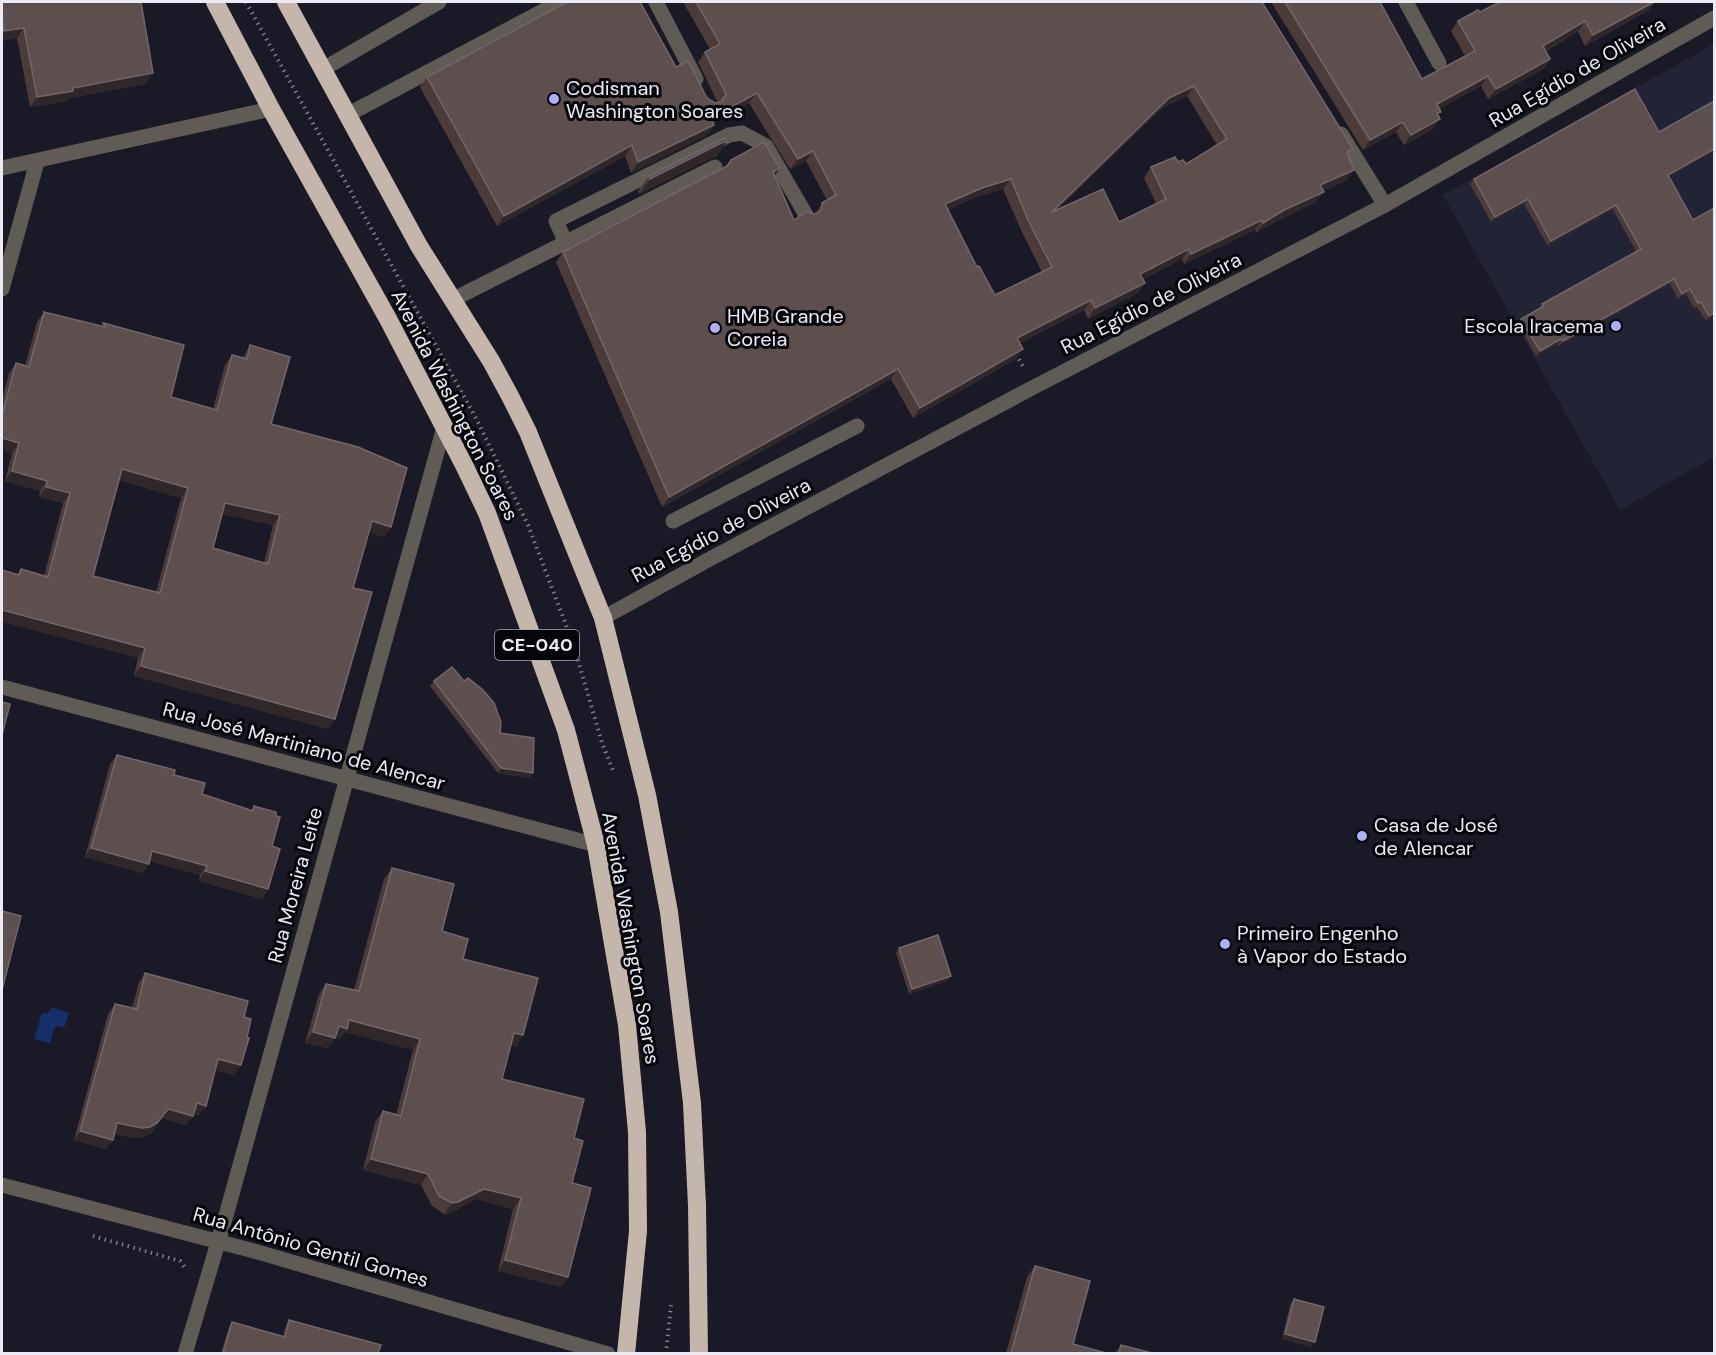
<svg xmlns="http://www.w3.org/2000/svg" width="1716" height="1355" font-family="'DM Sans',sans-serif">
  <style>
    .built { fill: #222335 }
    .water { fill: #152e68 }
    .lines { fill: none; stroke-linecap: round; stroke-linejoin: round }
    .path { stroke: #7d7e88; stroke-width: 4; stroke-dasharray: 1.5 4.5; stroke-linecap: butt }
    .minor { stroke: #615b56; stroke-width: 15 }
    .highway { stroke: #c4b6aa; stroke-width: 18 }
    .wall { fill: #4b3c3a; fill-rule: evenodd }
    .shaded-wall { fill: #30272a }
    .building { fill: #5c4f4e; stroke: #726768; stroke-width: 1.5; fill-rule: evenodd }
    .poi-dot { fill: #acaffb; stroke: #05060a; stroke-width: 2 }
    .labels { text-anchor: middle; stroke-width: 6; stroke-linejoin: round; paint-order: stroke }
    .shield { fill: #05060a; stroke: #a5a6ae; stroke-width: 1.5 }
    .shield-label { font-size: 18px; font-weight: bold; fill: #eaebf4 }
    .street-label { font-size: 20px; fill: #eaebf4; stroke: #05060a }
    .poi-label { font-size: 20px; fill: #eaebf4; stroke: #05060a; text-anchor: start }
  </style>
  <rect width="100%" height="100%" fill="#191a26"/>
  <!-- built -->
  <polygon class="built" points="1714,44 1714,457 1620,510 1443,195"/>
  <!-- water -->
  <polygon class="water" points="51,1007 69,1013 64,1028 55,1026 50,1043 34,1039 42,1013 48,1013"/>
  <g class="lines">
    <!-- path -->
    <g class="path">
      <polyline points="246,2 477,420 528,525 574,646 602,743 614,773"/>
      <polyline points="1016,354 1024,368"/>
      <polyline points="93,1236 180,1261 186,1269"/>
      <polyline points="666,1354 671,1305"/>
    </g>
    <!-- minor -->
    <g class="minor">
      <polyline points="656,2 696,79"/>
      <polyline points="1406,2 1439,63"/>
      <polyline points="323,69 439,2"/>
      <polyline points="347,115 560,2"/>
      <polyline points="1341,134 1385,205"/>
      <polyline points="2,168 271,109"/>
      <polyline points="566,243 556,221 729,135 742,133 766,146 806,215"/>
      <polyline points="2,289 37,162"/>
      <polyline points="452,300 715,167"/>
      <polyline points="673,521 857,426"/>
      <polyline points="603,618 708,560 1034,387 1385,205 1714,18"/>
      <polyline points="2,687 596,845"/>
      <polyline points="2,1185 254,1251 608,1354"/>
      <polyline points="185,1354 227,1212 444,427"/>
    </g>
    <!-- highway -->
    <g class="highway">
      <polyline points="215,2 271,109 388,319 464,465 487,513 566,730 596,845 627,1025 637,1132 638,1231 626,1354"/>
      <polyline points="286,2 419,246 491,361 510,396 528,432 603,618 647,795 669,912 692,1103 697,1205 699,1354"/>
    </g>
  </g>
  <!-- wall -->
  <g class="wall">
    <polygon points="2,2 146,84 68,98 66,101 30,107 17,38 2,41"/>
    <path d="M683,2H1262L1348,156L1347,180L1323,191L1316,202L1277,221L1256,233L1255,230L1184,264L1182,259L1143,279L1145,283L1138,293L1088,319L1084,310L1020,343L1016,359L913,418L891,379L662,507L556,262L563,252L780,168L775,176L794,220L815,214L822,203L827,200L806,161L790,169L749,103L713,123L714,125L707,135L631,173L625,156L497,226L420,87L427,77L676,67L707,98L715,103H718L698,62L705,52L710,49ZM1187,96L1217,145L1186,164L1178,162L1151,167L1144,178L1156,203L1119,222L1058,209L1162,108ZM1003,189L1022,232L1042,272L995,295L977,267L948,210L974,198Z"/>
    <polygon points="1271,2 1383,2 1381,4 1422,79 1465,56 1451,31 1458,21 1480,12 1649,10 1585,46 1578,31 1546,51 1550,59 1543,69 1488,99 1481,86 1439,109 1438,115 1433,129 1404,145 1396,132 1363,150"/>
    <polygon points="727,142 716,157 711,158 639,194 638,191 649,176"/>
    <polygon points="1669,177 1693,220 1714,208 1714,317 1706,321 1697,307 1694,308 1686,294 1678,299 1670,284 1559,346 1558,344 1536,356 1518,324 1521,319 1538,309 1542,304 1636,251 1613,210 1548,246 1524,204 1491,222 1470,184 1474,179"/>
    <path d="M44,312L102,326L103,323L171,397L213,409L225,365L232,355L243,358L250,345L271,424L384,537L369,532L353,588L335,719L328,729L134,676L138,658L17,575L21,569L44,576L63,503L39,497L40,491L5,481L12,453L2,450V400L9,373L16,363L25,366L37,322ZM119,480L181,498L156,592L93,576ZM222,514L273,525L264,563L213,548Z"/>
    <polygon points="434,681 464,681 500,733 533,773 529,778 498,773 430,686"/>
    <polygon points="117,755 174,775 202,794 251,810 254,806 272,846 268,889 262,899 199,881 200,875 150,861 143,873 85,857 110,764"/>
    <polygon points="392,868 523,1035 516,1046 511,1045 502,1079 574,1138 568,1277 561,1287 498,1271 513,1209 476,1199 451,1213 444,1214 432,1206 421,1185 363,1170 375,1122 383,1111 396,1115 413,1050 345,1032 339,1039 335,1038 328,1048 305,1043 319,994 326,984 354,990 384,879"/>
    <polygon points="899,948 951,976 947,981 909,994 896,953"/>
    <polygon points="145,973 244,1017 234,1075 215,1070 206,1106 199,1115 194,1114 186,1125 162,1118 151,1133 143,1137 135,1138 114,1134 106,1149 74,1140 108,1014 115,1004 132,1008 139,982"/>
    <polygon points="1035,1266 1073,1344 1106,1353 1006,1353 1027,1277"/>
    <polygon points="1294,1299 1315,1342 1311,1347 1282,1339 1290,1305"/>
    <polygon points="289,1320 378,1353 221,1353 229,1327 232,1322 283,1336 286,1325"/>
    <polygon points="1121,1345 1152,1353 1115,1353"/>
  </g>
  <!-- shaded-wall -->
  <g class="shaded-wall">
    <polygon points="1654,2 1655,2 1649,10 1585,46 1593,35"/>
    <polygon points="1585,21 1578,31 1536,56 1543,46"/>
    <polygon points="24,28 17,38 2,41 2,35 4,31"/>
    <polygon points="1550,59 1543,69 1488,99 1496,89"/>
    <polygon points="153,73 146,84 68,98 66,101 30,107 37,97 73,88"/>
    <polygon points="1488,76 1481,86 1430,114 1437,104"/>
    <polygon points="1194,86 1187,96 1162,108 1045,222 1052,212 1169,98"/>
    <polygon points="757,93 749,103 704,128 711,118"/>
    <polygon points="1440,119 1433,129 1404,145 1411,135"/>
    <polygon points="1403,122 1396,132 1363,150 1370,140"/>
    <polygon points="714,125 707,135 631,173 638,162"/>
    <polygon points="727,142 716,157 711,158 639,194 650,179 721,143"/>
    <polygon points="632,145 625,156 497,226 504,216"/>
    <polygon points="1714,149 1714,152 1664,180 1668,175"/>
    <polygon points="813,151 806,161 790,169 798,159"/>
    <polygon points="780,168 773,178 773,172"/>
    <polygon points="1354,170 1347,180 1313,195 1320,185"/>
    <polygon points="1011,179 1003,189 974,198 938,215 945,204 982,188"/>
    <polygon points="1324,192 1316,202 1277,221 1256,233 1263,223 1284,210"/>
    <polygon points="1528,199 1524,204 1491,222 1495,217"/>
    <polygon points="1616,205 1613,210 1548,246 1551,241"/>
    <polygon points="1262,220 1255,230 1184,264 1191,254"/>
    <polygon points="1189,249 1182,259 1133,284 1140,274"/>
    <polygon points="1674,279 1670,284 1559,346 1563,341"/>
    <polygon points="1145,283 1138,293 1088,319 1095,308"/>
    <polygon points="1690,289 1686,294 1678,299 1682,294"/>
    <polygon points="1091,300 1084,310 1010,348 1017,338"/>
    <polygon points="1714,313 1714,317 1706,321 1709,316"/>
    <polygon points="1561,339 1558,344 1536,356 1540,351"/>
    <polygon points="1023,349 1016,359 913,418 920,408"/>
    <polygon points="898,369 891,379 662,507 669,497"/>
    <polygon points="2,438 19,443 12,453 2,450"/>
    <polygon points="122,469 188,488 181,498 115,479"/>
    <polygon points="12,471 47,481 40,491 5,481"/>
    <polygon points="46,487 70,493 63,503 39,497"/>
    <polygon points="225,503 280,515 273,525 218,513"/>
    <polygon points="372,521 391,527 384,537 365,531"/>
    <polygon points="2,610 145,648 138,658 2,622"/>
    <polygon points="141,666 335,719 328,729 134,676"/>
    <polygon points="501,768 533,773 529,778 498,773"/>
    <polygon points="91,848 149,864 143,873 85,857"/>
    <polygon points="152,851 207,866 200,875 146,860"/>
    <polygon points="205,871 268,889 262,899 199,881"/>
    <polygon points="951,976 947,981 909,994 912,989"/>
    <polygon points="349,1020 420,1039 413,1050 345,1032 339,1039 335,1038 328,1048 305,1043 313,1032 339,1026"/>
    <polygon points="514,1033 523,1035 516,1046 506,1044"/>
    <polygon points="218,1059 241,1065 234,1075 211,1069"/>
    <polygon points="197,1103 206,1106 199,1115 190,1113"/>
    <polygon points="168,1109 193,1116 186,1125 162,1118 151,1133 143,1137 135,1138 110,1133 117,1123"/>
    <polygon points="80,1131 113,1140 106,1149 74,1140"/>
    <polygon points="371,1159 428,1174 421,1185 363,1170"/>
    <polygon points="484,1189 521,1198 513,1209 476,1199 451,1213 444,1214 452,1203"/>
    <polygon points="505,1260 568,1277 561,1287 498,1271"/>
    <polygon points="1285,1334 1315,1342 1311,1347 1282,1339"/>
  </g>
  <!-- building -->
  <g class="building">
    <polygon points="2,2 141,2 153,73 73,88 73,91 37,97 24,28 4,31 2,18"/>
    <path d="M567,2H640L676,67L688,61L707,98L715,103L721,102L726,94L705,52L720,44L696,2H1262L1353,149L1347,152L1354,170L1320,185L1324,192L1284,210L1263,223L1262,220L1191,254L1189,249L1140,274L1145,283L1095,308L1091,300L1017,338L1023,349L920,408L898,369L669,497L563,252L727,166L731,160L764,142L780,168L773,172L794,220L807,212L813,214L818,213L822,209V203L836,195L813,151L798,159L757,93L711,118L714,125L638,162L632,145L504,216L427,77ZM1194,86L1227,139L1186,164L1183,160L1178,162L1175,157L1151,167L1166,199L1119,222L1103,189L1052,212L1169,98ZM1011,179L1029,222L1052,267L995,295L979,266L977,267L945,204L982,188Z"/>
    <polygon points="1285,2 1380,2 1422,79 1475,51 1458,21 1478,10 1480,12 1500,2 1654,2 1593,35 1585,21 1543,46 1550,59 1496,89 1488,76 1437,104 1441,112 1437,113 1440,119 1411,135 1403,122 1370,140"/>
    <polygon points="1635,89 1659,132 1714,101 1714,149 1668,175 1693,220 1714,208 1714,313 1709,316 1701,302 1698,303 1690,289 1682,294 1674,279 1563,341 1561,339 1540,351 1521,319 1544,306 1542,304 1641,249 1616,205 1551,241 1528,199 1495,217 1474,179"/>
    <polygon points="725,138 727,142 721,143 650,179 649,176"/>
    <path d="M44,312L105,327L103,323L184,345L171,397L217,410L232,355L247,359L250,345L290,357L271,424L358,447L407,468L391,527L372,521L353,588L372,592L335,719L141,666L145,648L2,610V570L19,575L21,569L48,577L70,493L46,487L47,481L12,471L19,443L2,438V415L16,363L29,367ZM122,469L188,488L160,593L93,576ZM225,503L280,515L268,564L213,548Z"/>
    <polygon points="452,667 464,681 468,678 483,690 494,703 501,722 500,733 534,738 533,773 501,768 434,681"/>
    <polygon points="2,702 10,704 2,735"/>
    <polygon points="117,755 175,770 174,775 205,783 202,794 253,811 254,806 276,812 276,816 280,817 272,846 280,849 268,889 205,871 207,866 152,851 149,864 91,848"/>
    <polygon points="392,868 454,884 442,931 468,939 463,959 538,978 523,1035 514,1033 502,1079 584,1099 574,1138 583,1141 572,1183 591,1188 568,1277 505,1260 521,1198 484,1189 458,1202 452,1203 439,1196 428,1174 371,1159 383,1111 401,1116 420,1039 349,1020 347,1029 339,1026 335,1038 313,1032 326,984 359,991"/>
    <polygon points="2,911 21,916 2,990"/>
    <polygon points="938,935 951,976 912,989 899,948"/>
    <polygon points="145,973 248,1001 244,1017 251,1019 247,1037 249,1038 241,1065 218,1059 206,1106 197,1103 193,1116 168,1109 157,1123 150,1127 142,1128 117,1123 113,1140 80,1131 115,1004 137,1009"/>
    <polygon points="1035,1266 1090,1281 1073,1344 1106,1353 1011,1353"/>
    <polygon points="1294,1299 1324,1307 1315,1342 1285,1334"/>
    <polygon points="289,1320 381,1345 378,1353 223,1353 232,1322 285,1337"/>
    <polygon points="1121,1345 1152,1353 1119,1353"/>
  </g>
  <!-- markers -->
  <g class="poi-dot">
    <circle cx="554" cy="99" r="6"/>
    <circle cx="1616" cy="326" r="6"/>
    <circle cx="715" cy="328" r="6"/>
    <circle cx="1362" cy="836" r="6"/>
    <circle cx="1225" cy="944" r="6"/>
  </g>
  <g class="labels">
    <!-- shield labels -->
    <rect class="shield" x="495" y="630" width="84" height="30" rx="4.5"/>
    <g class="shield-label">
      <text x="537" y="651">CE-040</text>
    </g>
    <!-- street labels -->
    <g class="street-label">
      <text transform="translate(1577 72) rotate(-30)" y="7">Rua Egídio de Oliveira</text>
      <text transform="translate(1151 303) rotate(-27)" y="7">Rua Egídio de Oliveira</text>
      <text transform="translate(455 405) rotate(63)" y="7">Avenida Washington Soares</text>
      <text transform="translate(721 530) rotate(-28)" y="7">Rua Egídio de Oliveira</text>
      <text transform="translate(304 746) rotate(15)" y="7">Rua José Martiniano de Alencar</text>
      <text transform="translate(295 885) rotate(-75)" y="7">Rua Moreira Leite</text>
      <text transform="translate(631 938) rotate(80)" y="7">Avenida Washington Soares</text>
      <text transform="translate(311 1247) rotate(16)" y="7">Rua Antônio Gentil Gomes</text>
    </g>
    <!-- poi labels -->
    <g class="poi-label">
      <text x="566" y="95">Codisman<tspan x="566" dy="23">Washington Soares</tspan></text>
      <text x="727" y="323">HMB Grande<tspan x="727" dy="23">Coreia</tspan></text>
      <text x="1604" y="333" text-anchor="end">Escola Iracema</text>
      <text x="1374" y="832">Casa de José<tspan x="1374" dy="23">de Alencar</tspan></text>
      <text x="1237" y="940">Primeiro Engenho<tspan x="1237" dy="23">à Vapor do Estado</tspan></text>
    </g>
  </g>
  <!-- border -->
  <rect width="1716" height="1355" fill="none" stroke="#eaebf4" stroke-width="6"/>
</svg>
